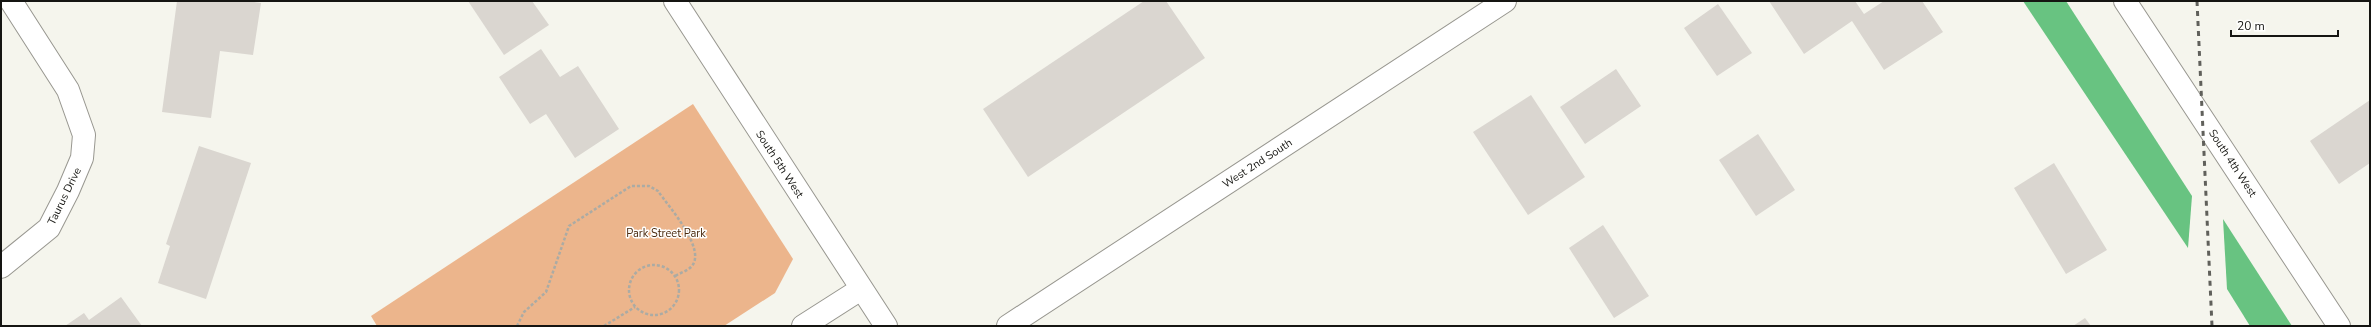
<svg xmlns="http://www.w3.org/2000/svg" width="2371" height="327" font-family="'Nunito Sans',sans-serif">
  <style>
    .green { fill: #ecb58c }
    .water { fill: #68c381 }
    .building { fill: #dad6d0 }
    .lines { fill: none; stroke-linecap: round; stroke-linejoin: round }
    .minor-casing { stroke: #989790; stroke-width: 24 }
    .path { stroke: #ababa4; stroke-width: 2.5; stroke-dasharray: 3 2; stroke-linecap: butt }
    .minor { stroke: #fff; stroke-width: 22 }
    .rail { stroke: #60605b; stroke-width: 3; stroke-dasharray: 5 5; stroke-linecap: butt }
    .labels { text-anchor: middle; stroke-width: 3; stroke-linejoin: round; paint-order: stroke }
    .street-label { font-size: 11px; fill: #151512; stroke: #fffffe }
    .park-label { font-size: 11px; fill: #4a290d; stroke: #fffffe }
  </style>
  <rect width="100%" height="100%" fill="#f5f5ed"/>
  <!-- green -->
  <polygon class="green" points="693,104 793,259 775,293 724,326 377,326 371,316"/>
  <!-- water -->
  <g class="water">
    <polygon points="2023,1 2066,1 2192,196 2188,248"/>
    <polygon points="2223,219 2292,326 2250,326 2227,289"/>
  </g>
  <!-- building -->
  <g class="building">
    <polygon points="177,1 247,1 261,3 253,55 220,51 211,118 162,112"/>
    <polygon points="468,1 532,1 549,25 504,55"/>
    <polygon points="1144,1 1166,1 1205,58 1028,177 983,109"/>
    <polygon points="1769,1 1855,1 1864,14 1884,1 1922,1 1943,32 1884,70 1852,21 1804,54"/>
    <polygon points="1718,4 1752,53 1717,76 1684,28"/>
    <polygon points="541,49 560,77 578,66 619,129 575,158 546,114 530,124 499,77"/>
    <polygon points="1616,69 1641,106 1585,144 1560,107"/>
    <polygon points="1531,95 1585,177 1528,215 1473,132"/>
    <polygon points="2370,100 2370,163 2339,184 2310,141"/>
    <polygon points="1758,134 1795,190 1756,216 1719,160"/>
    <polygon points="199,146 251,163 206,299 158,283 170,246 166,244"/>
    <polygon points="2054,163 2107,250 2066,274 2014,188"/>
    <polygon points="1603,225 1649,296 1614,318 1569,248"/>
    <polygon points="121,297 142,326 65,326 84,313 89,320"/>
    <polygon points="2085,318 2091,326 2073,326"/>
  </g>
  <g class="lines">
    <!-- minor casing -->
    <g class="minor-casing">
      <g id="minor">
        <polyline points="675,1 886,326"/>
        <polyline points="2125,1 2339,326"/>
        <polyline points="1,267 49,228 68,191 82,158 84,135 68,90 11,1"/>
        <polyline points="803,326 861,289"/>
        <polyline points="1008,326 1505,1"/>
      </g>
    </g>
    <!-- path -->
    <g class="path">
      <circle cx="654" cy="290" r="25"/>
      <path d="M517,326L524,312L546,292L569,226L631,186H649L658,191C668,206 708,250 691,267C687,271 680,273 675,276"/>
      <polyline points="604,326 635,307"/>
    </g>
    <!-- minor -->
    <use href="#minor" class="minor"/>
    <!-- rail -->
    <polyline class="rail" points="2197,1 2212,326"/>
  </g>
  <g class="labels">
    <!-- street labels -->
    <g class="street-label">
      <text transform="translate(1257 163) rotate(-33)" y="4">West 2nd South</text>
      <text transform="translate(2233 163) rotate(57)" y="4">South 4th West</text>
      <text transform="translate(780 164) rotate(57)" y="4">South 5th West</text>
      <text transform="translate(64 196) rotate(-64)" y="4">Taurus Drive</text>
    </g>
    <!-- park labels -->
    <g class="park-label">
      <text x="666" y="237">Park Street Park</text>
    </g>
  </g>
  <!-- border -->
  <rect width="2371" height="327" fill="none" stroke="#151512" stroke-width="4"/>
  <!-- scale -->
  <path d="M2231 30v6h107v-6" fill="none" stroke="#151512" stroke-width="2"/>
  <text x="2237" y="30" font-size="12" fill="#151512" stroke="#fffffe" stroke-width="3" paint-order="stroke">20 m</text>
</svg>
